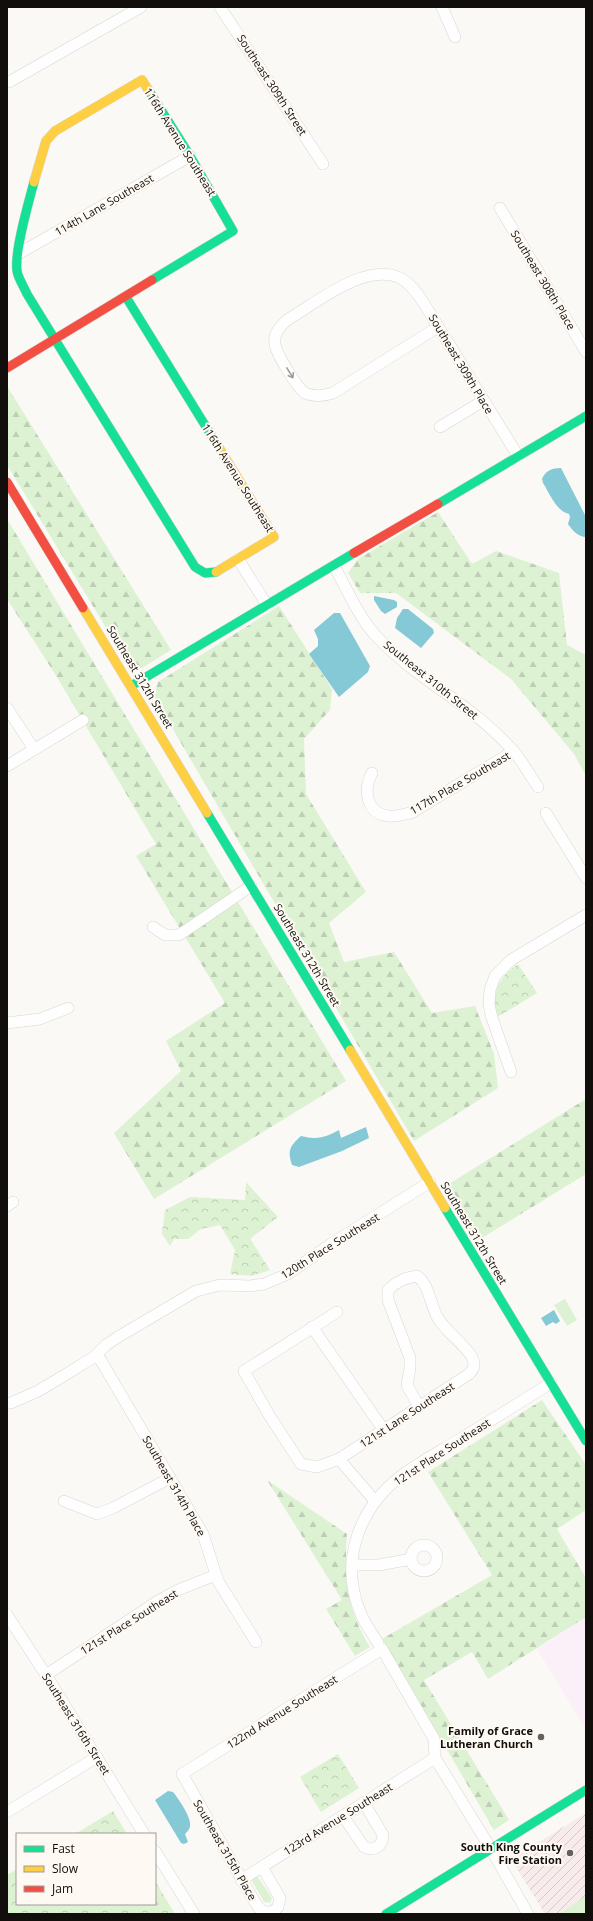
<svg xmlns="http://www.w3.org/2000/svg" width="593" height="1921" font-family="'Open Sans',sans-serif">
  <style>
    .commercial { fill: #fbf0f8 }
    .industrial { fill: url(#industrial-furrows) }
    .grass { fill: #ddf2d3 }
    .forest { fill: url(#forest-firs) }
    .park { fill: url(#park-crowns) }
    .water { fill: #85c8d6 }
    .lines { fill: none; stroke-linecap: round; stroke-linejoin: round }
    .street-casing { stroke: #d9d6d3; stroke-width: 12 }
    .fast-casing { stroke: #d9d6d3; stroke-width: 10 }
    .slow-casing { stroke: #d9d6d3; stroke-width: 10 }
    .jam-casing { stroke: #d9d6d3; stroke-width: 10 }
    .street { stroke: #fefefe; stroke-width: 11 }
    .fast { stroke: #16e098; stroke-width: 9 }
    .slow { stroke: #ffcf43; stroke-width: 9 }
    .jam { stroke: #f24e42; stroke-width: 9 }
    .oneway { stroke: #9f9e9d }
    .poi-dot { fill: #63605d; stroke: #fef9f3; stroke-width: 1.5 }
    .labels { text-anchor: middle; stroke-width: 4; stroke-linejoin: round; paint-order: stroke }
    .street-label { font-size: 11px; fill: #110e0b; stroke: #fef9f3 }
    .poi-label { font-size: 11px; font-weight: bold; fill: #110e0b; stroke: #fef9f3; text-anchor: end }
  </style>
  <defs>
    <pattern id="industrial-furrows" width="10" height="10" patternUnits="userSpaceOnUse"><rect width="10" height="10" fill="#f8ebec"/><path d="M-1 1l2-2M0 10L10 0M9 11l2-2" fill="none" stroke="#d4c8c9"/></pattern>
    <pattern id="forest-firs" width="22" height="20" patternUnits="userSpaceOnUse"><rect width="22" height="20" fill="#ddf2d3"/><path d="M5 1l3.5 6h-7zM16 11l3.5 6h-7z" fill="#bdceb4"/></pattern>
    <pattern id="park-crowns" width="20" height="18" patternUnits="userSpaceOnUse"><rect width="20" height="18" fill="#ddf2d3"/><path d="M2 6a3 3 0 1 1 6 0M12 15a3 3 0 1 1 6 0" fill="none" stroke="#bdceb4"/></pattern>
  </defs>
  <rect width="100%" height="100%" fill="#fbf9f6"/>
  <!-- commercial -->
  <polygon class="commercial" points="586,1617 586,1730 537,1649"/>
  <!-- industrial -->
  <polygon class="industrial" points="586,1813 586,1902 567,1914 545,1914 511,1859"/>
  <!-- grass -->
  <g class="grass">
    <polygon points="565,1299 577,1320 567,1326 554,1305"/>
    <polygon points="257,1876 272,1898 270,1903 264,1902 252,1881 252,1879"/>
    <polygon points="586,1896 586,1914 559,1914"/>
  </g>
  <!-- forest -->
  <g class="forest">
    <polygon points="7,386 171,650 142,668 130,667 7,465"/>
    <polygon points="438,512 472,564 496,551 559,573 567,645 586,655 586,776 574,754 511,679 396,593 360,593 348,573 358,559"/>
    <polygon points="7,519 346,1081 154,1199 114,1133 181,1071 166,1041 225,1003 136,856 156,844 55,674 7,599"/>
    <polygon points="279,606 332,689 330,710 304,739 306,794 366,892 329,923 344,962 394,952 432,1013 475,1006 494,1054 498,1088 414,1141 154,697 158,682"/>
    <polygon points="586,1099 586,1174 477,1241 444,1187"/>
    <polygon points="542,1400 586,1465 586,1510 557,1529 586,1578 586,1617 488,1679 472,1652 424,1680 509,1820 494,1830 382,1639 492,1575 428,1472"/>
    <path d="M267,1480L347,1534C344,1578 346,1608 370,1647L355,1656L326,1609L342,1600Z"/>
  </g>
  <!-- park -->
  <g class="park">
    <path d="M518,964L537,993L496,1018C492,992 497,979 518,964Z"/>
    <polygon points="246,1182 278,1217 251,1238 251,1240 270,1270 252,1276 230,1274 235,1250 220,1225 201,1229 188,1239 174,1239 170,1246 162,1234 165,1210 190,1197 245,1200"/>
    <polygon points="338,1754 359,1788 321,1812 300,1777"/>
    <polygon points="113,1811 127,1834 75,1834"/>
    <polygon points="17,1869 17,1904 155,1904 155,1881 175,1914 7,1914 7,1875"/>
  </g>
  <!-- water -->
  <g class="water">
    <path d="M561,468L586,517V537C578,537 572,530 568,524L570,517L569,514C556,511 550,494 543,483L542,479C545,471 552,468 561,468Z"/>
    <polygon points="374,596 394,600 397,602 397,607 385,614 381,611 374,600"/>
    <polygon points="403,609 408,609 433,629 434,633 421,648 395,628 397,618"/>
    <polygon points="334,613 340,613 370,666 368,672 339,697 309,654 318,646 318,639 314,630"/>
    <path d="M366,1127L369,1138L342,1151L299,1167L292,1165C287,1150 290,1146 301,1136C316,1140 325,1138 339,1130L341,1138Z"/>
    <polygon points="554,1310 560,1321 556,1324 553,1322 546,1326 541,1318"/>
    <path d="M168,1791L173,1792C178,1798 192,1818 190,1826C190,1829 187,1832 185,1834L188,1842L184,1844L181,1843L155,1800Z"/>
  </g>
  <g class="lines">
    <!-- street casing -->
    <g class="street-casing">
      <g id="street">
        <polyline points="220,7 323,164"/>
        <polyline points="442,7 455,37"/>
        <polyline points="9,82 141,7"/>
        <polyline points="500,208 586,352"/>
        <polyline points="18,254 190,156"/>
        <path d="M438,327L333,393C324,396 314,397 305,393C297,388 276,353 275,344C273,333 281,326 287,320C315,304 366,261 400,278C410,283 417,293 423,302L518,456"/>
        <polyline points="440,427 483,401"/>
        <polyline points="238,559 267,605"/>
        <path d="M334,566C347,589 358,616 376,636C417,680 475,706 514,752C523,762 530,776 538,787"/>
        <polyline points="7,708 34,749"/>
        <polyline points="7,766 83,720"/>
        <path d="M372,773C363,790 366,814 389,816C396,817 404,814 411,813L514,751"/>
        <polyline points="546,813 586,878"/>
        <polyline points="153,927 165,935 179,935 251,886"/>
        <polyline points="7,1023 40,1019 68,1008"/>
        <polyline points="511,1072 492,1018 489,1005 490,990 495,976 511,960 586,915"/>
        <polyline points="7,1206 13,1202"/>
        <polyline points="337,1312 244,1371 269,1415 301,1464 317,1467 339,1459 375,1501"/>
        <polyline points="312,1327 383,1429"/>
        <polyline points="97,1354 203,1534 218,1581 256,1642"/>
        <polyline points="11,1403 38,1391 65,1375 94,1357 106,1345 118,1337 196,1291 220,1285 250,1286 264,1284 288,1274 331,1244 430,1182"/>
        <path d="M339,1459L469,1374C475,1368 475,1365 472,1357C463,1343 448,1333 439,1320C430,1306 430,1285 417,1276C405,1278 397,1281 388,1290V1300L410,1358V1368L407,1385L419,1407"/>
        <polyline points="64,1501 97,1514 113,1508 170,1478"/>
        <circle cx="424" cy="1558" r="13"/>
        <polyline points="353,1565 379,1565 411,1559"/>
        <polyline points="7,1615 46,1675 144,1834"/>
        <path d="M378,1643C372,1633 365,1624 361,1614C339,1563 358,1509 401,1476C418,1463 437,1453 455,1442C487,1423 519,1403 551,1383"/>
        <polyline points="46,1675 158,1601 178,1590 216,1575"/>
        <polyline points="7,1812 97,1757"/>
        <path d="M343,1816L364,1847C374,1852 383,1846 383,1835L364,1803"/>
        <polyline points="155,1851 194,1914"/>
        <path d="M262,1867L280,1898L278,1907C272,1914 265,1914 258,1907C232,1864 208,1818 182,1774L382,1649L434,1739L435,1758L491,1849L528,1914"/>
        <polyline points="241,1880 435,1758"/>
      </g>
    </g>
    <!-- fast casing -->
    <g class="fast-casing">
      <g id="fast">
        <polyline points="149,91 190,156 233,231 152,280"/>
        <path d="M34,182C29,201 14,252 17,271C18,278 24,287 27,294L195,567L205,573L216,572"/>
        <polyline points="126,297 216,443"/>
        <polyline points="438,504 586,416"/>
        <polyline points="131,686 354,553"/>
        <polyline points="207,813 350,1050"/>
        <polyline points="445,1208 586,1441"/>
        <polyline points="386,1914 586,1790"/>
      </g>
    </g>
    <!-- slow casing -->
    <g class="slow-casing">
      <g id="slow">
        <polyline points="34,182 46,141 55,131 142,80 149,91"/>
        <polyline points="216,572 274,537 216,443"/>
        <polyline points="83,608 207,813"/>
        <polyline points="350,1050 445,1208"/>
      </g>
    </g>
    <!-- jam casing -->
    <g class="jam-casing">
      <g id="jam">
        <polyline points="7,368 152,280"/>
        <polyline points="7,482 83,608"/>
        <polyline points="354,553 438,504"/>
      </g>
    </g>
    <!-- street -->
    <use href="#street" class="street"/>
    <!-- fast -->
    <use href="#fast" class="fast"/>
    <!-- slow -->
    <use href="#slow" class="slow"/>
    <!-- jam -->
    <use href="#jam" class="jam"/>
  </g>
  <!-- one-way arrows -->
  <defs><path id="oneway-shaft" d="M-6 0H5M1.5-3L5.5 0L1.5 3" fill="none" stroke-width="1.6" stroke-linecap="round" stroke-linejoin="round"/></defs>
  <use class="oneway" href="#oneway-shaft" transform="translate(290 373) rotate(58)"/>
  <!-- markers -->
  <g class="poi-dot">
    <circle cx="541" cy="1737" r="4"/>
    <circle cx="570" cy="1853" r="4"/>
  </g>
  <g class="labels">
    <!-- street labels -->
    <g class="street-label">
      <text transform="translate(272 85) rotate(57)" y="4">Southeast 309th Street</text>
      <text transform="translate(180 142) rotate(58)" y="4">116th Avenue Southeast</text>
      <text transform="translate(104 205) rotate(-30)" y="4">114th Lane Southeast</text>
      <text transform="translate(543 280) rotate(59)" y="4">Southeast 308th Place</text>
      <text transform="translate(461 364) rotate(59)" y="4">Southeast 309th Place</text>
      <text transform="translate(238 478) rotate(58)" y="4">116th Avenue Southeast</text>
      <text transform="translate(140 677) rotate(59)" y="4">Southeast 312th Street</text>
      <text transform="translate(431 680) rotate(39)" y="4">Southeast 310th Street</text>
      <text transform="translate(460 783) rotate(-30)" y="4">117th Place Southeast</text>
      <text transform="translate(307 955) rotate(59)" y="4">Southeast 312th Street</text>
      <text transform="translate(474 1233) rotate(59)" y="4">Southeast 312th Street</text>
      <text transform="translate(330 1246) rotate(-32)" y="4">120th Place Southeast</text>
      <text transform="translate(407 1415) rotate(-33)" y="4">121st Lane Southeast</text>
      <text transform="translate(442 1452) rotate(-33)" y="4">121st Place Southeast</text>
      <text transform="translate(174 1486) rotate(60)" y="4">Southeast 314th Place</text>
      <text transform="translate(129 1622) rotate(-32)" y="4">121st Place Southeast</text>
      <text transform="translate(282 1712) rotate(-32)" y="4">122nd Avenue Southeast</text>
      <text transform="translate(76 1724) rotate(58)" y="4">Southeast 316th Street</text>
      <text transform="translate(338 1819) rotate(-32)" y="4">123rd Avenue Southeast</text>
      <text transform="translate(225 1850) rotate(60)" y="4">Southeast 315th Place</text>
    </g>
    <!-- poi labels -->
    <g class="poi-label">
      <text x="533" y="1735">Family of Grace<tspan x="533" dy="13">Lutheran Church</tspan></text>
      <text x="562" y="1851">South King County<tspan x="562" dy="13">Fire Station</tspan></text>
    </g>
  </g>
  <!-- border -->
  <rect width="593" height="1921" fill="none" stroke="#110e0b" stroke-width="16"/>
  <!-- legend -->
  <rect x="16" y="1833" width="140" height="72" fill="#fef9f3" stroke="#9f9b96"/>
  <rect x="24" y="1846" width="20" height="6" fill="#16e098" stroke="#9f9b96"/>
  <text x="52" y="1853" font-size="12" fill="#110e0b">Fast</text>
  <rect x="24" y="1866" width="20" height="6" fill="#ffcf43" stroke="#9f9b96"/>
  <text x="52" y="1873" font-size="12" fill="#110e0b">Slow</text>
  <rect x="24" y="1886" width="20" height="6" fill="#f24e42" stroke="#9f9b96"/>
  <text x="52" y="1893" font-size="12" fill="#110e0b">Jam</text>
</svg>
